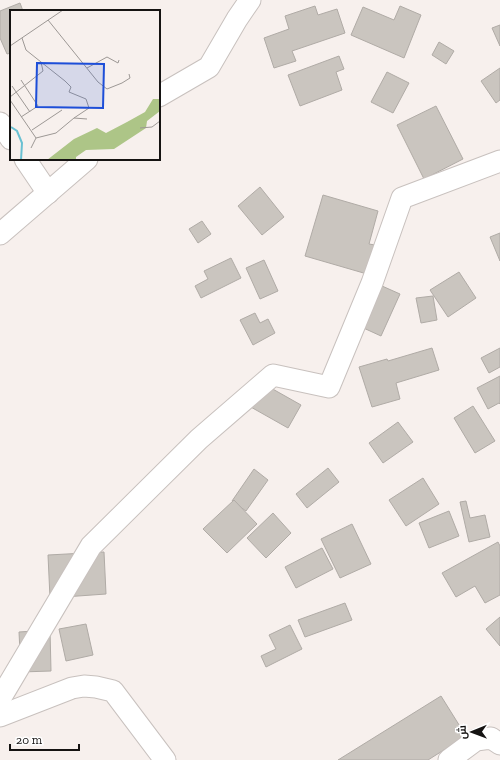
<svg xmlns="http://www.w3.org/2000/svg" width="500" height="760" font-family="'Zilla Slab',Cairo,serif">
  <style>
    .building { fill: #cac5bf; stroke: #b0aba6 }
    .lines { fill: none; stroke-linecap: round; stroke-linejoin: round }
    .minor-casing { stroke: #c8c1be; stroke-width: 23 }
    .minor { stroke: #fff; stroke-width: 21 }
    .inset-river { fill: none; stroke: #69c0d2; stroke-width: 2 }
    .inset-road { fill: none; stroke: #9d9895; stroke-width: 1 }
    .view { fill: #1d4ed8; fill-opacity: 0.15; stroke: #1d4ed8; stroke-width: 2 }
    .inset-edge { fill: none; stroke: #151312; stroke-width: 2 }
  </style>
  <rect width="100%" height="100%" fill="#f7f0ed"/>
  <!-- building -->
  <g class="building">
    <polygon points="20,3 23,11 11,11 11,53 7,54 0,38 0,11"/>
    <polygon points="315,6 318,15 337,9 345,33 292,51 296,61 274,68 264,38 289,29 285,16"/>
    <polygon points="400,6 421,15 404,58 351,35 363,7 394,20"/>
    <polygon points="500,25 500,46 492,28"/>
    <polygon points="439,42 454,51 446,64 432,55"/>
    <polygon points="339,56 344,69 336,72 342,90 300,106 288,75"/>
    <polygon points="500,68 500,100 496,103 481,81"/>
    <polygon points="387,72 409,83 393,113 371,102"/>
    <polygon points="436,106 463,159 424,179 397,125"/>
    <polygon points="260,187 284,217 262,235 238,206"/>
    <polygon points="323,195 378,211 369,244 375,245 367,274 305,256"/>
    <polygon points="202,221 211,234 198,243 189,229"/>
    <polygon points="500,233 500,261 490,237"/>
    <polygon points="231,258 241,278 201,298 195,286 208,279 204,271"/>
    <polygon points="264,260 278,291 260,299 246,268"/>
    <polygon points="459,272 476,298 448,317 430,290"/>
    <polygon points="364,278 400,294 381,336 346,320"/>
    <polygon points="433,296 437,320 421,323 416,298"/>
    <polygon points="255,313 260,323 268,319 275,333 253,345 240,320"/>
    <polygon points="432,348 439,370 396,383 400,399 372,407 359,367 387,359 388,361"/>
    <polygon points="500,348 500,367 489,373 481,358"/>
    <polygon points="500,376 500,404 499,403 488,409 477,388"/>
    <polygon points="262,383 301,405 288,428 249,406"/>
    <polygon points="473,406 495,441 475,453 454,418"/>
    <polygon points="398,422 413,442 383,463 369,443"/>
    <polygon points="328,468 339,482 307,508 296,494"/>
    <polygon points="254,469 268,480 246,511 232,501"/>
    <polygon points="423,478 439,504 406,526 389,500"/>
    <polygon points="234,500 257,524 227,553 203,529"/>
    <polygon points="466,501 470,518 485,515 490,537 469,542 460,502"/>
    <polygon points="449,511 459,536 429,548 419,523"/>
    <polygon points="273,513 291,533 266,558 247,538"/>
    <polygon points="352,524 371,564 340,578 321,539"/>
    <polygon points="498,542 500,546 500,595 485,603 475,586 456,597 442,573"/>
    <polygon points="322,548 333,569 296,588 285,567"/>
    <polygon points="104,552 106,594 50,598 48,555"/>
    <polygon points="345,603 352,620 305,637 298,620"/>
    <polygon points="500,617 500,646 486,629"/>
    <polygon points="86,624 93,655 66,661 59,629"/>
    <polygon points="290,625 302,649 266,667 261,656 276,649 269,635"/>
    <polygon points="50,630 51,671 21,672 19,632"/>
    <polygon points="441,696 466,736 428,760 338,760"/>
  </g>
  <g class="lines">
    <!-- minor casing -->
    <g class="minor-casing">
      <g id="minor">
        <polyline points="159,96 209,67 237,19 250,0"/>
        <polyline points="0,123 11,139"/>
        <polyline points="25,159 48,193"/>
        <polyline points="0,234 87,159"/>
        <polyline points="0,699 91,546 199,439 273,375 329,387 372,283 402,198 500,161"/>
        <polyline points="0,716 72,688 84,686 96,687 113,691 165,760"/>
        <polyline points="449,760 476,740 491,738 500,744"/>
      </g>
    </g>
    <!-- minor -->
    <use href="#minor" class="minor"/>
  </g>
  <!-- overview -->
  <g transform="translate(10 10)">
    <rect width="150" height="150" fill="#f7f0ed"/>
    <path d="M143,89H150V101L137,111L136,118L104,139L76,140L66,147V150H37L64,129L87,118L96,123L117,112L135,102Z" fill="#adc587"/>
    <path class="inset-river" d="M1,117L7,121L12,133L11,150"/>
    <path class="inset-road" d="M38,10L88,72L97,79L112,73L120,68L119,64M0,36L53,0M31,52L55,71L61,77L59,82L76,89L79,98L64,108M77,58L97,47L108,53L109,50M2,76L20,102M0,87L33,61L31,52L16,40L12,28M0,90L26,128L21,138M11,107L28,96L11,70M130,118L142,117L150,111M22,120L52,100M26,128L46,123L64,108L77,109"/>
    <path class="view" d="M27,53L94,54L93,98L26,97Z"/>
    <rect width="150" height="150" class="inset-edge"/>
  </g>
  <!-- north arrow -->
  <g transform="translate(472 732) rotate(269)" stroke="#ffffff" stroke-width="3" paint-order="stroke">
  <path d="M0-3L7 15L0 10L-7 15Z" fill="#151312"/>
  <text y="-6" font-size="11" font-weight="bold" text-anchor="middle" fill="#151312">ش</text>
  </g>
  <!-- scale -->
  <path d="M10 744v6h69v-6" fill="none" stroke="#151312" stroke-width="2"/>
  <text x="16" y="744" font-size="12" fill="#151312" stroke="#ffffff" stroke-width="3" paint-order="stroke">20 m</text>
</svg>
